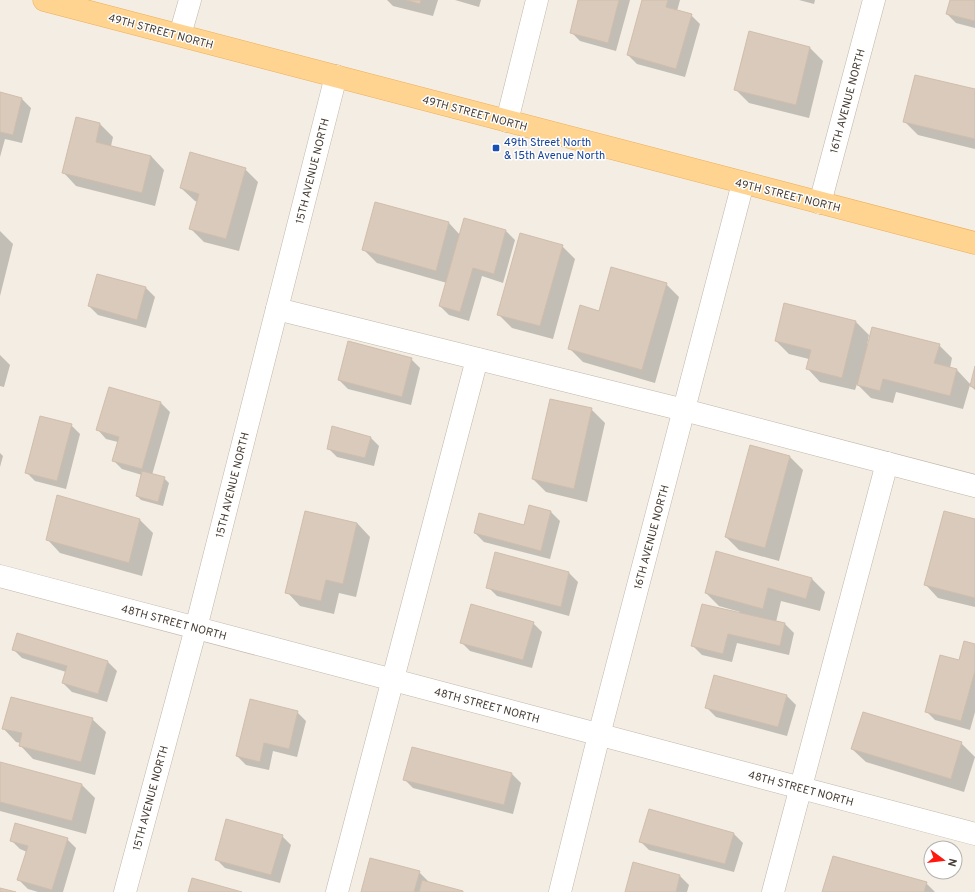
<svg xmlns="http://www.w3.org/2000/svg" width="975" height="892" font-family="Overpass,sans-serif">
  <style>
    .shadow { fill: #0003 }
    .building { fill: #d9cabb; stroke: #d1beaa }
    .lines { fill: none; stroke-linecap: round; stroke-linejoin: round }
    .minor-casing { stroke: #c2b6a8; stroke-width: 23 }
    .major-casing { stroke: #edaf57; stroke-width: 23 }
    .minor { stroke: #fff; stroke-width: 22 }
    .major { stroke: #ffd390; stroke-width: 22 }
    .transit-dot { fill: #1a4fb4; stroke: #fff; stroke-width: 1.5 }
    .labels { text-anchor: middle; stroke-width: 3; stroke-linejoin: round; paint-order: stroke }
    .street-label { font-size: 11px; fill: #463c33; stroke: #fff }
    .transit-label { font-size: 11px; fill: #164399; stroke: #fff; text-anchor: start }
  </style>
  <rect width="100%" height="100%" fill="#f3ede3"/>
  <!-- shadow -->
  <g class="shadow">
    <polygon points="387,0 438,0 433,16 393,6"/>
    <polygon points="455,0 481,0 479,7"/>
    <polygon points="579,0 630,0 616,51 580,41 571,32"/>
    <polygon points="643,0 680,0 677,11 691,15 700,24 685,77 637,64 628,55"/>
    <polygon points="799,0 815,0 814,4"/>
    <polygon points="951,0 975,0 975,28 956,23 947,14"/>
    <polygon points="749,33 810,48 823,61 809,118 749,103 735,89"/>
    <polygon points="975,90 975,149 918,135 904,121"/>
    <polygon points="0,93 22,99 31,108 22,143 5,139 0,157"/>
    <polygon points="76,118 100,124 113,137 111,146 151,156 164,170 155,206 76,186 63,172"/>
    <polygon points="245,169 258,182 239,251 204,242 191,229 198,202 195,201 181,188"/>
    <polygon points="464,219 506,231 515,240 503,283 482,276 469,321 449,315 440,306 447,283 377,263 364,250 449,223 460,235"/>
    <polygon points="0,231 13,244 0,296"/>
    <polygon points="562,246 575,259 553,339 512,328 498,314"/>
    <polygon points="666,284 679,297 655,383 583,362 570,349"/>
    <polygon points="146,288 155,297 146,328 98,315 89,306"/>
    <polygon points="785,304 856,322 869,335 867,345 939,345 952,358 950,368 957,370 971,385 975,370 975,390 970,385 963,409 896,392 893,403 871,398 857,384 855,390 820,382 807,368 809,359 789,354 776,341"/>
    <polygon points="0,355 10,365 4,387 0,386"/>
    <polygon points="411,359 420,368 411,405 348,389 339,380"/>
    <polygon points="161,403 170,412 152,475 164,478 169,483 163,506 141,500 137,496 142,475 122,469 113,460 118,442 106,439 98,430"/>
    <polygon points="591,409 605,423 587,502 546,492 533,479"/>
    <polygon points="71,425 80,434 66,489 35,481 26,472"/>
    <polygon points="370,437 379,446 374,466 337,457 328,448"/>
    <polygon points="0,453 3,456 0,467"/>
    <polygon points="790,457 803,470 779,561 739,550 726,537"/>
    <polygon points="58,497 140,520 153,533 142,576 60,553 47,539"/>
    <polygon points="530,506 551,512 560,521 550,559 484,542 475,533 524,526"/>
    <polygon points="975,520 975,607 938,598 925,584"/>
    <polygon points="357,523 370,537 356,597 339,593 334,614 300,606 287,592"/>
    <polygon points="717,552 812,579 825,592 820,611 781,601 776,622 785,624 794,633 789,655 737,643 732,662 702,655 693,646 740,614 740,612 719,606 706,593"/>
    <polygon points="496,554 569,573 578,582 569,616 497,596 488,587"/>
    <polygon points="533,623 542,632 532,668 470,651 461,642"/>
    <polygon points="975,645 975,712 970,730 935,720 926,711 959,661"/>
    <polygon points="13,649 108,662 117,671 107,702 72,692 63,683 66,672 22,658"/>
    <polygon points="715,676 787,696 796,705 787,736 716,717 707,708"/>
    <polygon points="297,712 306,721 297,757 273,751 269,770 246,765 237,756"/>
    <polygon points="92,719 106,732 95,775 33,759 20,745 20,743 16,742 3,728"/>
    <polygon points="961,743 975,757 964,792 866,762 852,749"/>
    <polygon points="0,763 81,784 95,798 86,834 0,811"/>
    <polygon points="512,774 521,783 513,814 413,788 404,779"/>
    <polygon points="734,834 743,843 734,872 649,850 640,841"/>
    <polygon points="282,836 291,845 280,883 225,868 216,859"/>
    <polygon points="67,839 76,848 63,892 38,892 28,889 19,880 27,852 20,849 11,840"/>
    <polygon points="634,863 680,876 689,885 687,892 626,892"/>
    <polygon points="419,872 428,881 428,882 463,892 362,892"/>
    <polygon points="926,883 935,892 823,892"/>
  </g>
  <!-- building -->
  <g class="building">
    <polygon points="406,0 421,0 420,4"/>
    <polygon points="578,0 619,0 608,43 570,33"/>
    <polygon points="642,0 668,0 666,7 692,14 676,69 627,55"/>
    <polygon points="950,0 975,0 975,21 946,14"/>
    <polygon points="749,31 810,47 796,105 734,90"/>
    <polygon points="915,75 975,89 975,139 903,122"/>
    <polygon points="0,92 22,98 13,135 0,132"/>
    <polygon points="76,117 100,123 96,142 151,156 142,193 62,173"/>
    <polygon points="190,152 246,168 226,239 189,229 199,194 180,188"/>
    <polygon points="375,202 449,222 436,271 362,250"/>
    <polygon points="464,218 506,230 494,274 473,268 460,312 439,306"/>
    <polygon points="520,233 563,245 540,326 497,315"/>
    <polygon points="611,267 667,283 642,370 568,349 580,305 599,311"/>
    <polygon points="97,274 146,287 137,320 88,306"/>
    <polygon points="784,303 856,321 842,378 806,369 811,350 775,341"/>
    <polygon points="872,327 940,344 934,363 957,369 950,396 883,379 880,391 857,385"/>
    <polygon points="348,341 412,358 402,397 338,380"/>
    <polygon points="975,366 975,388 970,386"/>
    <polygon points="109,387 161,402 142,469 112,461 119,437 96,430"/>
    <polygon points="550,399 592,408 574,489 532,479"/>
    <polygon points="40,416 72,424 57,481 25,473"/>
    <polygon points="332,426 371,437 365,458 327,449"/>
    <polygon points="750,445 790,456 765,548 725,537"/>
    <polygon points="142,471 165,477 158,502 136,496"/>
    <polygon points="57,495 140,519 129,563 46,540"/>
    <polygon points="529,505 551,511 541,551 474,533 479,513 524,525"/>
    <polygon points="305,511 357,523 343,584 326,580 321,601 285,593"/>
    <polygon points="944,511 975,519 975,598 924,585"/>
    <polygon points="716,551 812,578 806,599 768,588 763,609 705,593"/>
    <polygon points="495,552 569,572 561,607 486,588"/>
    <polygon points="471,604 534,622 523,660 460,643"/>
    <polygon points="702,604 785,623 780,646 728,634 723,654 691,646"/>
    <polygon points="17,633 108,661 98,694 62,683 67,666 12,650"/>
    <polygon points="964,641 975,644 975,671 961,721 925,712 940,655 959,660"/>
    <polygon points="714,675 787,695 778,727 705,708"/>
    <polygon points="11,697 93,718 81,762 19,746 22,733 2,729"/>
    <polygon points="250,699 298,711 289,749 264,743 260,762 236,756"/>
    <polygon points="863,712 962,742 951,779 851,749"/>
    <polygon points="412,747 512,773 504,805 403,780"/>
    <polygon points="0,762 82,784 72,821 0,802"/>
    <polygon points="649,809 734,833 725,864 639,842"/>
    <polygon points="226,819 283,835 271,875 215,860"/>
    <polygon points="15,823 68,838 52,890 17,880 28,846 10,841"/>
    <polygon points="833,856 927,882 924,892 822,892"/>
    <polygon points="370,858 420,871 414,892 361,892"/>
    <polygon points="633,862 680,875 676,892 625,892"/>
    <polygon points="192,878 242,892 188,892"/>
    <polygon points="422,880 463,891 463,892 419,892"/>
    <polygon points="0,888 16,892 0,892"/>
  </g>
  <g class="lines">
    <!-- minor casing -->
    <g class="minor-casing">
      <g id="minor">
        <polyline points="180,35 190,0"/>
        <polyline points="507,121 537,0"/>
        <polyline points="820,203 874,0"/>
        <polyline points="277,309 684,410 975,486"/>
        <polyline points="0,576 975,834"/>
        <polyline points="125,892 196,628 336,76"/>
        <polyline points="337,892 477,359"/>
        <polyline points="560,892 599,735 743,183"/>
        <polyline points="773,892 887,463"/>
      </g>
    </g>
    <!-- major casing -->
    <g class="major-casing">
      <polyline id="major" points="44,0 975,243"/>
    </g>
    <!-- minor -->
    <use href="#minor" class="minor"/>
    <!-- major -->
    <use href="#major" class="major"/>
  </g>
  <!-- markers -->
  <rect class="transit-dot" x="492" y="144" width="8" height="8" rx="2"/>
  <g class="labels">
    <!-- street labels -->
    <g class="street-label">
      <text transform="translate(161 31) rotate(15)" y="4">49TH STREET NORTH</text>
      <text transform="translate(847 101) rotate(-75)" y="4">16TH AVENUE NORTH</text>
      <text transform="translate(475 113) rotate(15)" y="4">49TH STREET NORTH</text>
      <text transform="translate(312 171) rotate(-76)" y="4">15TH AVENUE NORTH</text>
      <text transform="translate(788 195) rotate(14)" y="4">49TH STREET NORTH</text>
      <text transform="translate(232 485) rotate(-76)" y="4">15TH AVENUE NORTH</text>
      <text transform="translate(651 537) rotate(-75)" y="4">16TH AVENUE NORTH</text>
      <text transform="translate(174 622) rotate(15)" y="4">48TH STREET NORTH</text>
      <text transform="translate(487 705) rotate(15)" y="4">48TH STREET NORTH</text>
      <text transform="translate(801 788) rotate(15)" y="4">48TH STREET NORTH</text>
      <text transform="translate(150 798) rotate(-75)" y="4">15TH AVENUE NORTH</text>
    </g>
    <!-- transit labels -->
    <g class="transit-label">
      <text x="504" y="146">49th Street North<tspan x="504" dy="13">&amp; 15th Avenue North</tspan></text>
    </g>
  </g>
  <!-- north arrow -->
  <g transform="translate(943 860) rotate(105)"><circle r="19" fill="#ffffff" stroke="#b5b1ad"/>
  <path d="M0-3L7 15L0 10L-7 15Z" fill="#ff180e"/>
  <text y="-6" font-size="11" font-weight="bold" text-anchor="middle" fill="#463c33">N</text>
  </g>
</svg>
